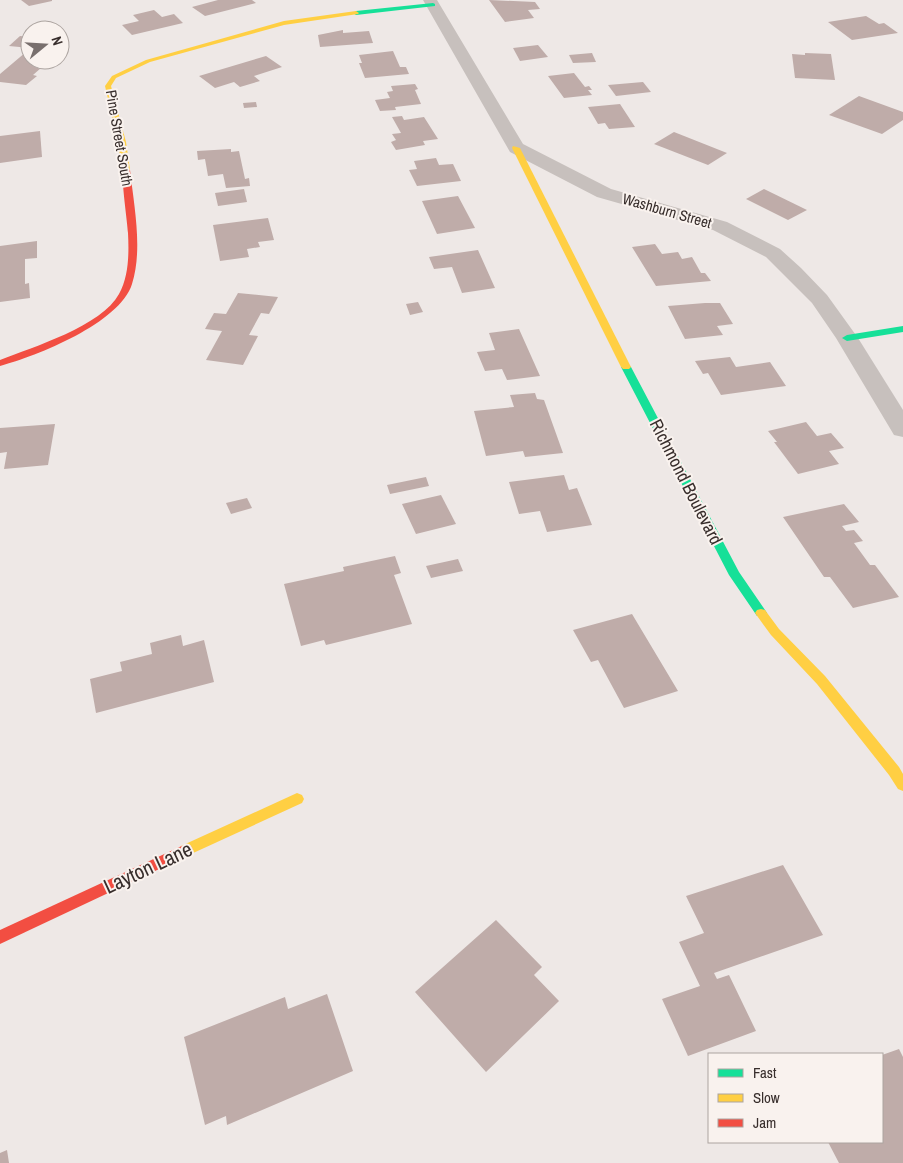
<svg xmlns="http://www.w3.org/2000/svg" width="903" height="1163" font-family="'Archivo Narrow',sans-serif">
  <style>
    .building { fill: #bfaca9 }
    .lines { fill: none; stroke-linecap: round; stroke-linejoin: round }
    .street { fill: #c7c0bd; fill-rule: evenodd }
    .fast { fill: #16e098; fill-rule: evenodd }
    .slow { fill: #ffcf43; fill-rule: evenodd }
    .jam { fill: #f24e42; fill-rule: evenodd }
    .labels { text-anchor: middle; stroke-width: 4; stroke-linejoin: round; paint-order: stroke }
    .far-street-label { font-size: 15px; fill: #382e2c; stroke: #f9f2ee }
    .street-label { font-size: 18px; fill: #382e2c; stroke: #f9f2ee }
    .near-street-label { font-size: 21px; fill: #382e2c; stroke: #f9f2ee }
  </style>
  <rect width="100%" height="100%" fill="#eee8e6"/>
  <!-- building -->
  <g class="building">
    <polygon points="21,0 52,0 52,1 29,6"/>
    <polygon points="218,0 252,0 256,3 205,16 192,7"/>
    <polygon points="489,0 535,2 540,9 528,10 534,18 505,22"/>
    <polygon points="154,10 162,17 174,14 183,23 132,35 122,25 139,21 133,15"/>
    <polygon points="866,16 879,24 884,23 898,33 852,40 828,22"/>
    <polygon points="343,30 343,33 369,31 373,43 320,47 318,35"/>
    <polygon points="20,36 30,37 30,48 9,46"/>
    <polygon points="538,45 548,57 520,61 513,48"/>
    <polygon points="393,51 400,67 406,67 409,74 365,78 359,63 362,63 359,55"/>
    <polygon points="26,52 30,53 30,60 50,60 33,75 37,76 26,85 0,82 0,74"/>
    <polygon points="592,53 596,62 573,63 569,55"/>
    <polygon points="805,53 831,54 835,80 795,78 792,54 805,55"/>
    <polygon points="266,56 282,67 254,76 260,81 240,87 234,82 215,88 199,76"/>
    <polygon points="574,73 585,87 589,86 592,90 588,90 592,95 564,98 548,76"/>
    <polygon points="643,82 651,92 616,96 608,85"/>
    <polygon points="415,84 418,89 415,90 421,104 395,107 396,110 380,111 375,100 390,98 387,92 393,91 391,86"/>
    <polygon points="859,96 903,112 903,120 882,134 829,115"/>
    <polygon points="256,102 257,107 244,108 243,103"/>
    <polygon points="620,104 635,127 609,129 605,123 598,124 588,107"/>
    <polygon points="402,116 404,120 424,117 438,139 423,141 425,145 396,150 391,142 396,140 392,134 401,133 392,117"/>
    <polygon points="40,131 42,157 0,163 0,136"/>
    <polygon points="674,132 727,153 708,165 654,144"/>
    <polygon points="231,149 231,152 239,151 245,179 249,178 250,186 226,188 223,174 208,176 205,159 198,160 197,151"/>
    <polygon points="436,158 439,165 453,164 461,181 417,186 409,170 417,169 414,161"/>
    <polygon points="244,189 247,202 218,206 215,193"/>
    <polygon points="764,189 807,210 788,220 746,199"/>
    <polygon points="458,196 475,228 437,234 422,201"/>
    <polygon points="268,218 274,240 258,242 260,247 247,249 249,257 220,261 213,225"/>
    <polygon points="37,241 37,258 25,259 25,284 29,283 30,298 0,302 0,246"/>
    <polygon points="655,244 662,254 678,252 682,259 692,257 701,273 705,273 711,281 656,286 632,247"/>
    <polygon points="478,250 495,288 462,293 452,267 434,269 429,257"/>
    <polygon points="238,293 278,297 269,314 261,313 249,335 258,336 243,365 206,360 222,331 205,329 214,313 226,314"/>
    <polygon points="418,302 423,312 410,315 406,304"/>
    <polygon points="705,303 720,303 733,324 717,326 723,335 685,339 668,306"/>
    <polygon points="519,329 540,376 507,380 502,369 485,371 477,352 495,350 489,333"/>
    <polygon points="730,357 736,367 770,362 786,386 721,395 708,373 703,374 695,361"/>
    <polygon points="535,393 537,399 544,400 563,453 525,457 523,451 486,456 474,411 514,407 510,395"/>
    <polygon points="806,422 817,436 831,433 844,448 829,451 839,464 798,474 774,442 777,442 768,431"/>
    <polygon points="55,424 48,465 4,469 7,452 0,453 0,428"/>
    <polygon points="564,475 569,490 577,488 592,525 547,532 540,511 519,514 509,482"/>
    <polygon points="426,477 429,486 390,494 387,485"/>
    <polygon points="441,495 456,524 416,534 402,504"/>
    <polygon points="247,498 252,508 231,514 226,503"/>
    <polygon points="844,504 859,522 842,526 846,531 854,530 863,541 854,543 870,565 875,565 899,597 853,608 830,577 824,577 783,517"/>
    <polygon points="395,556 401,573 394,575 412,624 326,645 324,640 301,646 284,584 344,571 343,567"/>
    <polygon points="458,559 463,571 431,578 426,566"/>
    <polygon points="632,614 678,691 624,708 598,660 591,662 573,630"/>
    <polygon points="181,635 183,646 204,640 214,682 96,713 90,679 122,671 120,662 152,654 150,643"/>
    <polygon points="783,865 823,935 714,973 717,979 729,975 756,1031 688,1056 662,999 700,986 679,942 704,933 686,896"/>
    <polygon points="496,920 542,967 534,975 559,1001 486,1072 415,992"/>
    <polygon points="327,994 353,1071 227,1125 226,1116 205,1125 184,1037 285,997 288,1009"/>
    <polygon points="899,1049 903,1057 903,1163 839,1163 828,1142 882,1142 882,1055"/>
    <polygon points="7,1150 9,1163 0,1163 0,1153"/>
  </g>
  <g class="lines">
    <!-- street -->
    <polygon class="street" points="423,0 437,0 523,144 611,189 727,222 780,249 801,268 827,295 858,338 903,410 903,437 894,435 836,338 812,303 766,257 713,230 597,197 510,152"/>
    <!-- fast -->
    <g class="fast">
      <polygon points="433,3 435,4 435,6 356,15 353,13 356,11"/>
      <polygon points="903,326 903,332 847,341 842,338 847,335"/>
      <polygon points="626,364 631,367 739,572 765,610 767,613 765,616 757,616 729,575 621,367"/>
    </g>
    <!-- slow -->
    <g class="slow">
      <polygon points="356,11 359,13 358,14 284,25 150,62 116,78 111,86 126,142 130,170 126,172 122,170 118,142 105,86 112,76 146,60 284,21"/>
      <polygon points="513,146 520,148 631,367 629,369 623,369 621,367 512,148"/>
      <polygon points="761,609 765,610 779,629 825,676 899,767 903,774 903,791 898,789 889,775 817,684 771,635 755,613 757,610"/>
      <polygon points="297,793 302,795 304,799 302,803 191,854 186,856 181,854 179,850 181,846"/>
    </g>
    <!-- jam -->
    <g class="jam">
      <path d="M123,168L130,170C134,206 143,249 132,284C120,323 37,356 0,366V360C33,347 102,326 119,294C129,276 129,253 128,233C127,218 121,180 123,168Z"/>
      <polygon points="186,844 191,846 193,850 191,854 0,944 0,930"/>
    </g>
  </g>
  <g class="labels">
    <!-- far-street labels -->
    <g class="far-street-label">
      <text transform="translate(119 138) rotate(80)" y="5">Pine Street South</text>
      <text transform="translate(667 211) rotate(16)" y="5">Washburn Street</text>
    </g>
    <!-- street labels -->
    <g class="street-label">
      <text transform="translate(686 482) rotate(63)" y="6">Richmond Boulevard</text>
    </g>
    <!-- near-street labels -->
    <g class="near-street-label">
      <text transform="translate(148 868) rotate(-25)" y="7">Layton Lane</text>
    </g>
  </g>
  <!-- legend -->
  <rect x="708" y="1053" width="175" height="90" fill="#f9f2ee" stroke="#aca4a0"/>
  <rect x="718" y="1069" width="25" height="8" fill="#16e098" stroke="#aca4a0"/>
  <text x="753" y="1078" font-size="15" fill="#382e2c">Fast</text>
  <rect x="718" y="1094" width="25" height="8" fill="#ffcf43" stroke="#aca4a0"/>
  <text x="753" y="1103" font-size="15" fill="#382e2c">Slow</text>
  <rect x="718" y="1119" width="25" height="8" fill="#f24e42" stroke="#aca4a0"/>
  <text x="753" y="1128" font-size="15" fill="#382e2c">Jam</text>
  <!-- north arrow -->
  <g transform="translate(45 45) rotate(72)"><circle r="24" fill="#f9f2ee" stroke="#aca4a0"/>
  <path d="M0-4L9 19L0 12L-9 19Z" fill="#786f6d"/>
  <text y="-8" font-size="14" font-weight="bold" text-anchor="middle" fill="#382e2c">N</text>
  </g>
</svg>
